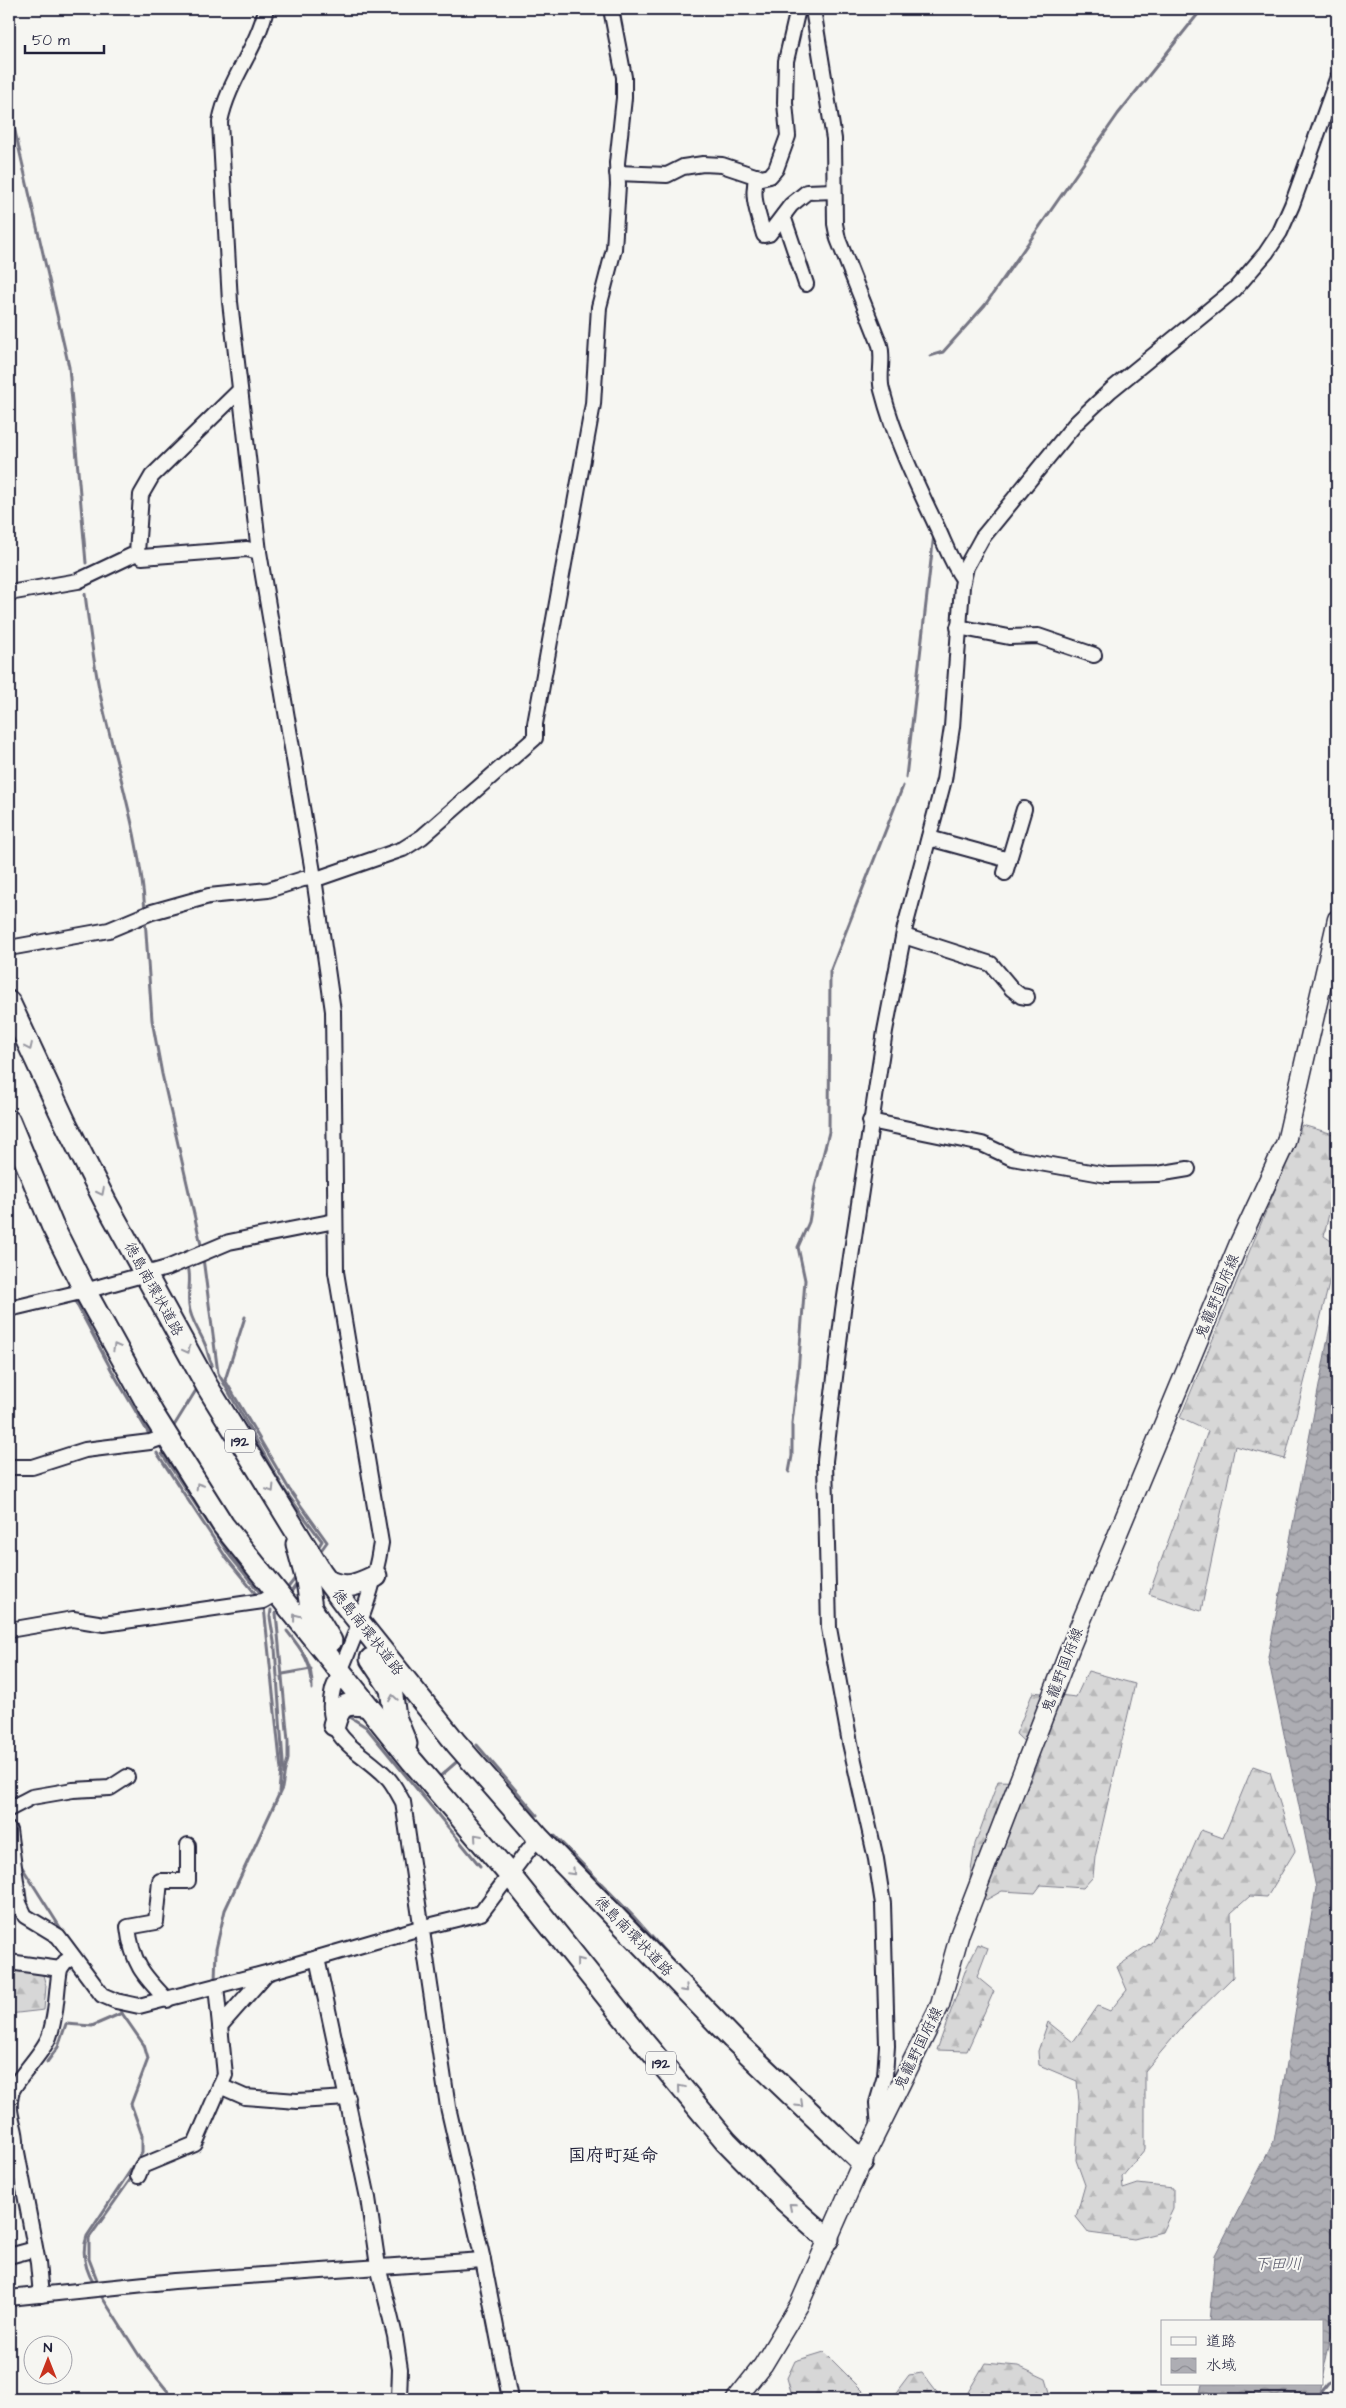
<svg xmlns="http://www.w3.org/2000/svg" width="1346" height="2408" font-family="'Architects Daughter','Klee One',sans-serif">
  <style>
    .forest { fill: url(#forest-firs); stroke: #7c7c89 }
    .water { fill: url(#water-waves); stroke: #757583 }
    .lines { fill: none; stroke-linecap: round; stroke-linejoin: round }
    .stream { stroke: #757583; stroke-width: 3 }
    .minor-casing { stroke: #22223b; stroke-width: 18 }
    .major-casing { stroke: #22223b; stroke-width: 21 }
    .highway-casing { stroke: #22223b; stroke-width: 25 }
    .minor { stroke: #f6f6f2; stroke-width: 14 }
    .major { stroke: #f6f6f2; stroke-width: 18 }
    .highway { stroke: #f6f6f2; stroke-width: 21 }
    .oneway { stroke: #9797a0 }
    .labels { text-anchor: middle; stroke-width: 4; stroke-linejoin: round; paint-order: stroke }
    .shield { fill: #f6f6f2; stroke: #626272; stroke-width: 1 }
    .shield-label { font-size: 14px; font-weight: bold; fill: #22223b }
    .street-label { font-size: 15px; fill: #22223b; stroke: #f6f6f2 }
    .water-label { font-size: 16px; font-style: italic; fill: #535365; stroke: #f6f6f2 }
    .quarter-label { font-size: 18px; font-weight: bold; fill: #22223b; stroke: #f6f6f2 }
  </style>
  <defs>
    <pattern id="forest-firs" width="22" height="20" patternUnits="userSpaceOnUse" patternTransform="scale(1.25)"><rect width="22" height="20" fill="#d7d7d7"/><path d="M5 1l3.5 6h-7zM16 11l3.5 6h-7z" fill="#b8b8b9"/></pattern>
    <pattern id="water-waves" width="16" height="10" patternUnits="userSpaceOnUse" patternTransform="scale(1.25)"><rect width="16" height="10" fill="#adadb3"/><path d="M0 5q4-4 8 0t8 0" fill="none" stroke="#8c8c93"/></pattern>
  </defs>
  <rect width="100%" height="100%" fill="#f6f6f2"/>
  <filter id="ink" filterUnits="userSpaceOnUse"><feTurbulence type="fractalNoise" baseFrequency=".02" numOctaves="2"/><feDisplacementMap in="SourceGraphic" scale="10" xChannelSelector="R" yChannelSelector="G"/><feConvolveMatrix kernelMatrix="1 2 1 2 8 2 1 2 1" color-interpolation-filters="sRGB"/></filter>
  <g filter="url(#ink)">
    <!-- forest -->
    <g class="forest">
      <polygon points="1302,1125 1337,1135 1337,1208 1330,1209 1324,1236 1337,1245 1337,1252 1285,1459 1235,1446 1201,1611 1149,1594 1208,1431 1180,1418"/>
      <polygon points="1088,1671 1135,1684 1095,1857 1093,1877 1083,1888 1041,1885 1035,1893 1002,1891 986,1900 970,1878 975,1844 998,1781 1030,1782 1040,1757 1016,1734 1033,1692 1076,1697"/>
      <polygon points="1253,1766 1270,1772 1295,1851 1267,1897 1250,1896 1231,1913 1233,1977 1183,2026 1145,2071 1145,2149 1122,2177 1123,2189 1138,2184 1173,2188 1173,2209 1162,2232 1134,2239 1089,2233 1076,2217 1085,2185 1076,2160 1079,2102 1077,2081 1039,2065 1038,2051 1048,2022 1073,2042 1098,2006 1110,2011 1127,1990 1117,1967 1152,1942 1201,1830 1223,1838"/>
      <polygon points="978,1944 988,1948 977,1977 994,1991 967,2051 937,2050 967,1966"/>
      <polygon points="11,1968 43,1975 46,1986 44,2010 9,2014 9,1969"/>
      <polygon points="824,2352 868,2396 874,2399 793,2399 787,2378 795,2361"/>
      <polygon points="985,2363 1018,2366 1046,2379 1052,2399 964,2399"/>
      <polygon points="922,2373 942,2399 891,2399 909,2375"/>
    </g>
    <!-- water -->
    <g class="water">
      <polygon points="1337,1290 1337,2321 1330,2341 1322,2378 1322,2322 1209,2322 1215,2255 1274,2141 1316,1888 1268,1657"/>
      <polygon points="1202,2384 1321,2384 1318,2399 1199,2399"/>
    </g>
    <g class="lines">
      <!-- stream -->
      <g class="stream">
        <polyline points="9,105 69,367 86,563"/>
        <polyline points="930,356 943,352 985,305 1118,114 1198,14"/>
        <path d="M85,594C90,632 94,669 103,707C119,775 141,842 145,912"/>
        <polyline points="906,777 934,534"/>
        <polyline points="145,918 152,1020 162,1074 202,1249"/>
        <polyline points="203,1258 218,1373 285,1491 322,1541 319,1546"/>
        <path d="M188,1266C192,1280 187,1292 189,1305C190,1319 199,1330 204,1342C208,1349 207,1356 212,1364L209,1368"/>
        <polyline points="75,1301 112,1371 149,1434"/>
        <polyline points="245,1317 225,1380 289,1489 327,1542 322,1549"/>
        <polyline points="172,1429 198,1387"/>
        <polyline points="157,1453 227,1559 259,1598"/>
        <polyline points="162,1454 230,1556 262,1595"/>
        <polyline points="789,1472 792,1456 792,1423 798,1373 805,1280 798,1247 809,1222 815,1187 829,1132 830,972 903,786"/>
        <polyline points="286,1590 297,1576"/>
        <polyline points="289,1595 298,1582"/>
        <polyline points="264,1607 281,1770 279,1792"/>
        <polyline points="276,1613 288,1741 288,1759 284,1774"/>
        <path d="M287,1631C302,1650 313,1664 312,1689"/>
        <polyline points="283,1674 311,1669"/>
        <polyline points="347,1715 366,1727 480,1866"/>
        <polyline points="477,1745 537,1815"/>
        <polyline points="437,1779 460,1759"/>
        <polyline points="10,1815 12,1826"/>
        <polyline points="555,1836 634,1917 682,1971"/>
        <polyline points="20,1864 63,1932"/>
        <polyline points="269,1980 289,1973"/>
        <polyline points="215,1981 216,1949 225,1910 282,1788 284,1776 275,1648 270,1617 271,1610"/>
        <polyline points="47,2062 58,2047 66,2024 92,2026 122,2013"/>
        <path d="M94,2284C86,2270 81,2252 87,2236L142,2153V2135L131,2104L148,2059L144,2045L117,2006"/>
        <polyline points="99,2285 89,2259 89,2238 132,2177"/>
        <polyline points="100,2294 140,2357 174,2399"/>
        <polyline points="1315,2399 1327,2384 1337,2379"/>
      </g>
      <!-- minor casing -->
      <g class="minor-casing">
        <g id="minor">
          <path d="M266,9C257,49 228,80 220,122L230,302L259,552L314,878L333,1011L336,1272L381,1543C373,1597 353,1639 333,1689C321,1738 358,1748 386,1776C393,1782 398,1794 403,1802L448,2107L483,2260L510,2399"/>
          <path d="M813,9L834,139L835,224L838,239L880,345C884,360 878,376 882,390C894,437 915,481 936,525C945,544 951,562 963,579"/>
          <polyline points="617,173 667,175 683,167 703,164 722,165 761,178 770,176 776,169 788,136 785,103 786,61 798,9"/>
          <path d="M757,176C750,196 759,216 764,235L769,234L791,205L807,192L834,191"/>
          <polyline points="783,216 806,284"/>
          <polyline points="137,553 142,557 247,549 259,552"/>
          <polyline points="9,593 78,581 137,553 141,495 152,476 240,390"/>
          <polyline points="958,627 1009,637 1038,636 1094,655"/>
          <polyline points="929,838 1009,860"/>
          <polyline points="1005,873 1024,809"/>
          <polyline points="904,936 991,964 1012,989 1021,996 1027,997"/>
          <polyline points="9,948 109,930 152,912 209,896 268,890 303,879 322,877 403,849 422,837 535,738 535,724 593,404 599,307 614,249 618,185 617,163 624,98 624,77 611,9"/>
          <polyline points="870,1121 982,1144 1012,1158 1107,1175 1158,1174 1188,1169"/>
          <polyline points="9,1309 85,1291 167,1268 229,1242 335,1221"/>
          <polyline points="9,1467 32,1467 85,1450 150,1442 167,1436"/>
          <polyline points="9,1630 73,1619 104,1624 263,1601 277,1593"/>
          <polyline points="9,1809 32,1797 73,1790 110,1788 127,1777"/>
          <polyline points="9,1830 19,1903 25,1916 58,1936 102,1995 116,2001 139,2006 266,1973 420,1928 481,1913 538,1837"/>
          <polyline points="317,1958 368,2198 378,2266 395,2336 400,2369 399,2399"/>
          <polyline points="9,1962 60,1969"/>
          <path d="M167,2000C143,1975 132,1963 128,1927L156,1922L160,1881H188V1845"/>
          <polyline points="220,2026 266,1974"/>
          <polyline points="220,2086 245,2097 297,2101 348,2098"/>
          <polyline points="879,2128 877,2103 885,2076 887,2046 883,1904 876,1859 850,1743 829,1628 825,1461 843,1310 885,1031 905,927 944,780 952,727 962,586 966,567 982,538 1076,423 1111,390 1235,289 1266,253 1280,232 1292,205 1337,79"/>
          <polyline points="138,2176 142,2166 195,2144 225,2075 216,1986"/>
          <polyline points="9,2256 35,2249"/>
          <path d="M41,2295L38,2263L16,2147C18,2127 6,2117 11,2094C13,2082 42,2055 49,2037C57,2016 56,1991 60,1969L65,1962L73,1957"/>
          <polyline points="9,2298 174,2281 483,2260"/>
        </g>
      </g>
      <!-- major casing -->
      <g class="major-casing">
        <polyline id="major" points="736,2399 763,2365 799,2305 862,2162 940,2005 960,1933 1071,1646 1239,1243 1286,1142 1337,919"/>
      </g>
      <!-- highway casing -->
      <g class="highway-casing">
        <g id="highway">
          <polyline points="9,1002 65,1122 105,1201 207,1386 321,1572 347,1607 456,1743 538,1837 732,2038 862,2162"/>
          <polyline points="9,1121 52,1225 85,1291 153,1414 223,1525 412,1761 509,1874 641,2039 726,2141 785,2201 828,2239"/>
          <polyline points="297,1544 307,1581 311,1608 331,1641"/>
          <path d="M329,1582C348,1590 359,1584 376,1576"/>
          <polyline points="371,1659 391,1689 395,1717 406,1744"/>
          <path d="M334,1725C340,1704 346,1702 367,1706"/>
        </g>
      </g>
      <!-- minor -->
      <use href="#minor" class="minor"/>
      <!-- major -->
      <use href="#major" class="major"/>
      <!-- highway -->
      <use href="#highway" class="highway"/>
    </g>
    <!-- one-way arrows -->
    <defs><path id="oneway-chevron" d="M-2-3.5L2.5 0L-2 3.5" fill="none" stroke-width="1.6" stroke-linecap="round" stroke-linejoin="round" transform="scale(1.25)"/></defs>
    <g class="oneway">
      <use href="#oneway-chevron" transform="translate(29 1047) rotate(65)"/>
      <use href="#oneway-chevron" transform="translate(101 1192) rotate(63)"/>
      <use href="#oneway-chevron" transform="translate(116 1347) rotate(-119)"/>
      <use href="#oneway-chevron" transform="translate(187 1350) rotate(62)"/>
      <use href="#oneway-chevron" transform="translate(199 1486) rotate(-122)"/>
      <use href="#oneway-chevron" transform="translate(271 1489) rotate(58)"/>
      <use href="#oneway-chevron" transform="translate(296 1617) rotate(-128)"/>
      <use href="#oneway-chevron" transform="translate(393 1698) rotate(-99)"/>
      <use href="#oneway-chevron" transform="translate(477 1837) rotate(-131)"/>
      <use href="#oneway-chevron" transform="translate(572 1872) rotate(46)"/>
      <use href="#oneway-chevron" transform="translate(579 1961) rotate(-129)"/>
      <use href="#oneway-chevron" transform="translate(685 1989) rotate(46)"/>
      <use href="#oneway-chevron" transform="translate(681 2088) rotate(-130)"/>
      <use href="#oneway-chevron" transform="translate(800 2104) rotate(44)"/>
      <use href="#oneway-chevron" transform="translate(792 2206) rotate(-139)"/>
    </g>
  </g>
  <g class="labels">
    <!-- shield labels -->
    <g class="shield">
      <rect x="225" y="1429.5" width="30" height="23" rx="4"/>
      <rect x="646" y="2051.5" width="30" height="23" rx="4"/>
    </g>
    <g class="shield-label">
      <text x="240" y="1446">192</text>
      <text x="661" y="2068">192</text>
    </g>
    <!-- street labels -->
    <g class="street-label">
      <text transform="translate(154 1289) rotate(61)" y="5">徳島南環状道路</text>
      <text transform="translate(1217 1296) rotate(-67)" y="5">鬼籠野国府線</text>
      <text transform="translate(368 1632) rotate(52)" y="5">徳島南環状道路</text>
      <text transform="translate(1062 1670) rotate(-69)" y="5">鬼籠野国府線</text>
      <text transform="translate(634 1936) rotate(46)" y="5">徳島南環状道路</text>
      <text transform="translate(918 2048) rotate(-64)" y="5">鬼籠野国府線</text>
    </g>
    <!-- water labels -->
    <g class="water-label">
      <text x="1278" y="2269">下田川</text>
    </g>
    <!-- quarter labels -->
    <g class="quarter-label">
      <text x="613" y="2161">国府町延命</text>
    </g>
  </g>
  <!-- margin -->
  <rect width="1346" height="2408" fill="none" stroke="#f6f6f2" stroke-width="30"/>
  <rect x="15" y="15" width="1316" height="2378" fill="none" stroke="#22223b" stroke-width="2" filter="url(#ink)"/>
  <!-- legend -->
  <rect x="1161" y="2320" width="162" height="65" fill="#f6f6f2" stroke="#a1a1a9"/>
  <rect x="1171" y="2337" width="25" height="8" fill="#f6f6f2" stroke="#a1a1a9"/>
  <text x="1206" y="2346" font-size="15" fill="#22223b">道路</text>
  <rect x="1171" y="2358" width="25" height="15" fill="url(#water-waves)" stroke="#a1a1a9"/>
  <text x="1206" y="2370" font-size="15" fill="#22223b">水域</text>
  <!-- north arrow -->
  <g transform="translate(48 2360)"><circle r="24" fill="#f6f6f2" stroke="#a1a1a9"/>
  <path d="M0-4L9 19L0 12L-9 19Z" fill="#c8321e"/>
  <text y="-8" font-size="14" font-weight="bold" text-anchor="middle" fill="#22223b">N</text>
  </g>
  <!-- scale -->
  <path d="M25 45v8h79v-8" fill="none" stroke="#22223b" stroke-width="2.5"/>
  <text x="32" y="45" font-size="15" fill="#22223b" stroke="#f6f6f2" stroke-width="4" paint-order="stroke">50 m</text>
</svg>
